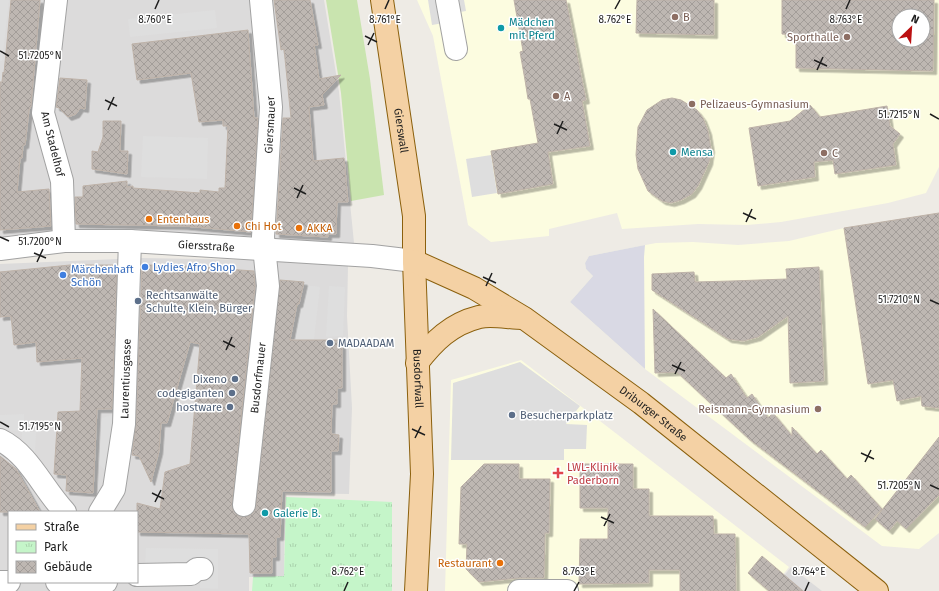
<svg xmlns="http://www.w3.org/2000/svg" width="939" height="591" font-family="'Fira Sans',sans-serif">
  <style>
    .residential { fill: #dcdbdb; fill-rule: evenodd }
    .education { fill: #fcfce0; fill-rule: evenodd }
    .grass { fill: #c9e4af }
    .park { fill: url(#park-tufts) }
    .parking { fill: #dedede }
    .plaza { fill: #d9d9e4 }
    .building { fill: url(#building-cross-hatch); stroke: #beb2a8; fill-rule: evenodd; filter: url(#shadow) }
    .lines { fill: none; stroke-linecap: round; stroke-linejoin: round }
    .minor-casing { stroke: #a2a2a2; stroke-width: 24 }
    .major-casing { stroke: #8b600d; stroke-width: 24 }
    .minor { stroke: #fff; stroke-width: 22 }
    .major { stroke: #f4d1a4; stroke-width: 22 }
    .ticks { fill: none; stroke: #1e1e1e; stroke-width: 1.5 }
    .education-dot { fill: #8d6e63; stroke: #fff; stroke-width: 1.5 }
    .culture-dot { fill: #0f9aa8; stroke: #fff; stroke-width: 1.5 }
    .food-dot { fill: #e8710a; stroke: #fff; stroke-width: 1.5 }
    .shop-dot { fill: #3f7fe0; stroke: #fff; stroke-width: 1.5 }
    .service-dot { fill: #5c6f8a; stroke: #fff; stroke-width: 1.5 }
    .health-dot { fill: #e0444e; stroke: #fff; stroke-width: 1.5 }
    .labels { text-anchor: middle; stroke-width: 3; stroke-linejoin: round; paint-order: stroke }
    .education-label { font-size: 11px; fill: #785e54; stroke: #fff; text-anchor: start }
    .culture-label { font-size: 11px; fill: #0d838f; stroke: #fff; text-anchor: start }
    .street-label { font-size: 11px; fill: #1e1e1e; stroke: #fff }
    .food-label { font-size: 11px; fill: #c56008; stroke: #fff; text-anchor: start }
    .shop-label { font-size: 11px; fill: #366cbe; stroke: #fff; text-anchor: start }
    .service-label { font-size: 11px; fill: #4e5e75; stroke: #fff; text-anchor: start }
    .health-label { font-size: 11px; fill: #be3a42; stroke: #fff; text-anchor: start }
    .ticks-label { font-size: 10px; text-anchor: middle; fill: #1e1e1e; stroke: #fff; stroke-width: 3; stroke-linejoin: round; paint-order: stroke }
  </style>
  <defs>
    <pattern id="park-tufts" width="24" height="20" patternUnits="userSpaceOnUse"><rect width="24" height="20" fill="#c5f5c9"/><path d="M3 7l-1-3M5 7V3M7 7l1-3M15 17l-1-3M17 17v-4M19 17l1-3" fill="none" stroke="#a9d2ac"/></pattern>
    <pattern id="building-cross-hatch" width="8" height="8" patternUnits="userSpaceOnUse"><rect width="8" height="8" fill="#beb7b2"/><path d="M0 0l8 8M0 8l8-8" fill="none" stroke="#a39d99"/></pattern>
    <filter id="shadow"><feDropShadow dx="3.5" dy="3.5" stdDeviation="0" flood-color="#0004"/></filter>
  </defs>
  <rect width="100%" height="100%" fill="#eeebe5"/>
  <!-- residential -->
  <g class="residential">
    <polygon points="0,0 324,0 339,92 354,243 130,236 0,240"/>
    <path d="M142,258L259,260L348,266L347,316L352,408L349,494L285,493L284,577H249V591H0V264ZM9,512H137V582H9Z"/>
    <polygon points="791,567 822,591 772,591"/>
  </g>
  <!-- education -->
  <g class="education">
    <path d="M417,0H939V167L926,193L888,203L781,222L747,225L698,224L622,229L617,213L549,229V236L491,242L468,225L433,36ZM899,16H923V40H899Z"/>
    <polygon points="939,213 939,533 919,549 882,546 645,369 570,302 593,276 586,269 585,263 589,256 656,243 693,242 738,245 789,241 844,228"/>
    <polygon points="521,360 789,567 770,591 445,591 451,380"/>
  </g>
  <!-- grass -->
  <polygon class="grass" points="326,0 357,0 370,79 384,195 351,201 341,93"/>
  <!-- park -->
  <polygon class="park" points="286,497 392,502 392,591 252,591 253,577 284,576"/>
  <!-- parking -->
  <g class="parking">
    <polygon points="0,0 9,0 2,61 0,61"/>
    <polygon points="428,0 464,0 466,11 454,13 455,21 432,25"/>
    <polygon points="215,10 217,28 130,37 128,19"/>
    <polygon points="143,136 208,138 207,179 141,177"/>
    <polygon points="491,155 497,193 472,197 466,159"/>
    <polygon points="305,285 320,287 314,339 294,339"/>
    <polygon points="329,286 345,287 343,336 326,337"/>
    <polygon points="520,362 580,406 566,424 587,425 586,449 564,449 564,460 451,460 453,383"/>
    <polygon points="24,414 24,431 36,432 35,455 21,454 22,431 0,430 0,415"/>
    <polygon points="116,414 108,474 99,464 102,418"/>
    <polygon points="146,548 218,549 218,589 200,588 200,567 145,566"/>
  </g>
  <!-- plaza -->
  <polygon class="plaza" points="645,245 644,257 645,369 570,302 593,276 586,269 585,263 589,256"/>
  <!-- building -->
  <g class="building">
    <polygon points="11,0 40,0 31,106 29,110 25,145 23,145 22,158 20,158 17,192 49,189 51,226 0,230 0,82 2,82 3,72 4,73"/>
    <polygon points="274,0 310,0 318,45 314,45 319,79 341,75 322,95 324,105 309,107 313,161 344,158 348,202 337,202 336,234 328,234 328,237 276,234 283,118 291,118 284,49 281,50"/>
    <polygon points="514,0 566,0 586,100 582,101 590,146 548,152 553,184 498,194 491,151 538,143 530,99 528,99 525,80 520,52 523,51"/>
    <polygon points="637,0 714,0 714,35 636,33"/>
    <path d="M782,0H934L933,71L796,68V35L782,34ZM899,16H923V40H899Z"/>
    <polygon points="248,30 254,118 258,118 251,232 184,226 76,224 75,197 83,197 83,186 127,181 127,187 133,186 133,188 200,193 200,190 219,192 219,188 225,188 228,126 223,126 223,120 199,122 191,73 137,80 132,44"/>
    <polygon points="60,78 87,80 85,109 80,108 76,114 68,117 59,108 56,107"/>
    <polygon points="672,98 681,100 697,110 703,118 708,131 711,149 709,162 698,186 692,194 681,200 671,203 662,201 648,191 638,169 636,155 638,127 647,110 662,100"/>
    <polygon points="810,105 820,117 887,106 890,126 900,134 893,144 896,165 835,174 833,160 814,162 815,177 758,186 749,128 790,121"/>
    <polygon points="103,121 121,121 120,151 128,151 127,174 92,169 92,151 98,152 103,137"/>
    <polygon points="939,213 939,408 922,406 921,396 897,401 893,380 868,384 844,228"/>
    <polygon points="70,265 117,265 112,409 97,409 93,493 66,491 67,475 54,474 58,412 80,411 82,358 37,362 36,342 14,345 11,316 0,317 0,272"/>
    <polygon points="142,265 170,265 254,271 255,286 232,504 233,510 237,515 242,517 249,516 254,512 256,506 280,280 304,282 299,304 297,304 290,340 342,340 342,388 337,388 337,404 332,404 331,434 339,435 338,451 331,451 331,492 282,491 280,537 276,537 276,557 272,557 272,573 250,573 249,534 137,532 137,503 160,509 165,472 190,464 200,344 190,342 167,423 161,423 159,451 151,482 139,456 132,455 136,424"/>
    <polygon points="819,267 824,381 790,383 788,316 758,337 743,341 728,339 652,290 652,274 694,272 695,282 731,281 787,279 786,269"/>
    <polygon points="653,309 726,378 731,374 747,398 752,394 768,418 773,413 792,436 792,427 817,454 821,450 847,479 851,475 882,509 865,527 749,439 677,372 655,373"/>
    <polygon points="939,437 939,495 906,529 897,521 889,531 875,519"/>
    <polygon points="0,456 16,469 40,512 0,512"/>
    <polygon points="484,464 519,464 519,479 550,479 549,533 545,533 544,578 519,578 479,582 466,569 467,544 459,544 461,487"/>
    <polygon points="580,464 633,464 633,489 649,489 649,516 713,516 714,534 735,534 736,591 680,591 680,570 649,570 649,583 579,584 580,539 608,539 608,508 580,508"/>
    <polygon points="762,556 803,591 769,591 748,573"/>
  </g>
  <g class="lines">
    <!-- minor casing -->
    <g class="minor-casing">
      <g id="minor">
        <polyline points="56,0 43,113 62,181 64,241"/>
        <polyline points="447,0 456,49"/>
        <path id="s1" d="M0,249L64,241H130L372,256L414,261"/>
        <path d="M0,440C29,454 43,489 65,512"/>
        <path id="s2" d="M244,505L268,286L263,237L271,107L261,0"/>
        <path id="s3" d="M100,512L114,489L124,424L130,241"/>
        <polyline points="137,575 191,574 197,569 202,569"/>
        <polyline points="0,582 9,582"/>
        <polyline points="57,582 61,586 96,587 106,582"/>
        <polyline points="519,591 567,591"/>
      </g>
    </g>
    <!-- major casing -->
    <g class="major-casing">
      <g id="major">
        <path id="s4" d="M382,0L414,216V261L422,474L416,591"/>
        <path id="s5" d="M414,261L474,288L524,318L641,403L877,591"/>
        <path d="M417,363C434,341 451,324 479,317C492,314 509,318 523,318"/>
      </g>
    </g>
    <!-- minor -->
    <use href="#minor" class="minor"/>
    <!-- major -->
    <use href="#major" class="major"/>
  </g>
  <!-- ticks -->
  <path class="ticks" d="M155,9L159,0M385,9L389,0M615,9L620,0M846,9L850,0M365,36L377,42M368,45L374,33M0,51L9,56M814,60L827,66M817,70L823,57M105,100L117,106M108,110L114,97M930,114L939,119M554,124L567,130M557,134L563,121M294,188L306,194M297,198L303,185M743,213L756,219M746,222L752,209M0,237L9,241M34,253L46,258M37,262L43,249M483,277L496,283M486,286L492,273M930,300L939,304M223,341L235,347M226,350L232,337M672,365L685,371M675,374L681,362M0,422L9,427M412,429L425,435M415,438L421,426M861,453L874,459M865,462L871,450M930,485L939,489M152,493L164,499M155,502L161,490M601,517L614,523M604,526L610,514M344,591L348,582M574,591L579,582M805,591L809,582"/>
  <!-- markers -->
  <g class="education-dot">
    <circle cx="675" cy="17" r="4"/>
    <circle cx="847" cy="37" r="4"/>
    <circle cx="556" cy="96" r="4"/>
    <circle cx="692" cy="104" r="4"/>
    <circle cx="824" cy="153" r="4"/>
    <circle cx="818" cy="409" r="4"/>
  </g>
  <g class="culture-dot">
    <circle cx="501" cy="28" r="4"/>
    <circle cx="673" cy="152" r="4"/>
    <circle cx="265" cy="513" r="4"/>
  </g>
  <g class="food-dot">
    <circle cx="149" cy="219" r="4"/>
    <circle cx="237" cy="226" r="4"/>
    <circle cx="299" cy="228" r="4"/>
    <circle cx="500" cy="563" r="4"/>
  </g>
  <g class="shop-dot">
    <circle cx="145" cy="267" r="4"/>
    <circle cx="63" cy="275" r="4"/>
  </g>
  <g class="service-dot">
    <circle cx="138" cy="301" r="4"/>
    <circle cx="330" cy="343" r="4"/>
    <circle cx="235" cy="379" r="4"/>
    <circle cx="232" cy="393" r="4"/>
    <circle cx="230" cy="407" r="4"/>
    <circle cx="512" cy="415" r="4"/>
  </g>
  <path class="health-dot" d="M556 467h4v4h4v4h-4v4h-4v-4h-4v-4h4z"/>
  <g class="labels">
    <!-- education labels -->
    <g class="education-label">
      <text x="683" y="21">B</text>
      <text x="839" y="41" text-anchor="end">Sporthalle</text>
      <text x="564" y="100">A</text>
      <text x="700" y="108">Pelizaeus-Gymnasium</text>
      <text x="832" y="157">C</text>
      <text x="810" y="413" text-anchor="end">Reismann-Gymnasium</text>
    </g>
    <!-- culture labels -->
    <g class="culture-label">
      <text x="509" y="26">Mädchen<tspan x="509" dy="13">mit Pferd</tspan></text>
      <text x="681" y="156">Mensa</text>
      <text x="273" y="517">Galerie B.</text>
    </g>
    <!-- street labels -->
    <g class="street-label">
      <text dy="4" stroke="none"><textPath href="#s2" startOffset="382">Giersmauer</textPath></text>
      <text dy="4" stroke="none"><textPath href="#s4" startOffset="132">Gierswall</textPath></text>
      <text transform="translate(53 144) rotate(76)" y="4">Am Stadelhof</text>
      <text dy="4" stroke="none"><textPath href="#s1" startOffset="207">Giersstraße</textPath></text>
      <text dy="4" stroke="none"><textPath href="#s2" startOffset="128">Busdorfmauer</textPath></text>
      <text dy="4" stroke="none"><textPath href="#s4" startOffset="381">Busdorfwall</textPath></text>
      <text dy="4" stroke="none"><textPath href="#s3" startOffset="138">Laurentiusgasse</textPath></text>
      <text dy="4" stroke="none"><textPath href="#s5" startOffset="285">Driburger Straße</textPath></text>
    </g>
    <!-- food labels -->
    <g class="food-label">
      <text x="157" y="223">Entenhaus</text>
      <text x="245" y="230">Chi Hot</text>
      <text x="307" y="232">AKKA</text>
      <text x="492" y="567" text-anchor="end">Restaurant</text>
    </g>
    <!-- shop labels -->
    <g class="shop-label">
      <text x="153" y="271">Lydies Afro Shop</text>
      <text x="71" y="273">Märchenhaft<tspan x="71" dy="13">Schön</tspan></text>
    </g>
    <!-- service labels -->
    <g class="service-label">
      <text x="146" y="299">Rechtsanwälte<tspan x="146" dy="13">Schulte, Klein, Bürger</tspan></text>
      <text x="338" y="347">MADAADAM</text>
      <text x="227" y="383" text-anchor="end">Dixeno</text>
      <text x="224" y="397" text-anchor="end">codegiganten</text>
      <text x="222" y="411" text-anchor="end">hostware</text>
      <text x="520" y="419">Besucherparkplatz</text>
    </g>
    <!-- health labels -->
    <g class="health-label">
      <text x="567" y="471">LWL-Klinik<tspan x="567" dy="13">Paderborn</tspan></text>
    </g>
  </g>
  <g class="ticks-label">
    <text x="155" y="23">8.760°E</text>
    <text x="385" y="23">8.761°E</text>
    <text x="615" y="23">8.762°E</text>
    <text x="846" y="23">8.763°E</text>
    <text x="40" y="59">51.7205°N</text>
    <text x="899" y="118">51.7215°N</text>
    <text x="40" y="245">51.7200°N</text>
    <text x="899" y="303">51.7210°N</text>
    <text x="40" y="430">51.7195°N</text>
    <text x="899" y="489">51.7205°N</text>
    <text x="579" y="575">8.763°E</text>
    <text x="348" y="575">8.762°E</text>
    <text x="809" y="575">8.764°E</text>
  </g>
  <!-- legend -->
  <rect x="8" y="511" width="130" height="72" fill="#ffffff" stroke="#a5a5a5"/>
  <rect x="16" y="524" width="20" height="6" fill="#f4d1a4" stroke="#a5a5a5"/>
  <text x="44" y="531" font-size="12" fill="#1e1e1e">Straße</text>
  <rect x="16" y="541" width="20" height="12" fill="url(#park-tufts)" stroke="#a5a5a5"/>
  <text x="44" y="551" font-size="12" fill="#1e1e1e">Park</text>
  <rect x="16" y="561" width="20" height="12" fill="url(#building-cross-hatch)" stroke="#a5a5a5"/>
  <text x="44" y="571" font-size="12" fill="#1e1e1e">Gebäude</text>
  <!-- north arrow -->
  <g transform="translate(911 28) rotate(25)"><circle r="19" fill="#ffffff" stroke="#a5a5a5"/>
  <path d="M0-3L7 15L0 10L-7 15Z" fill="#bb1112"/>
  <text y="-6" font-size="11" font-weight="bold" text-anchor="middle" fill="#1e1e1e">N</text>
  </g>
</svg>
